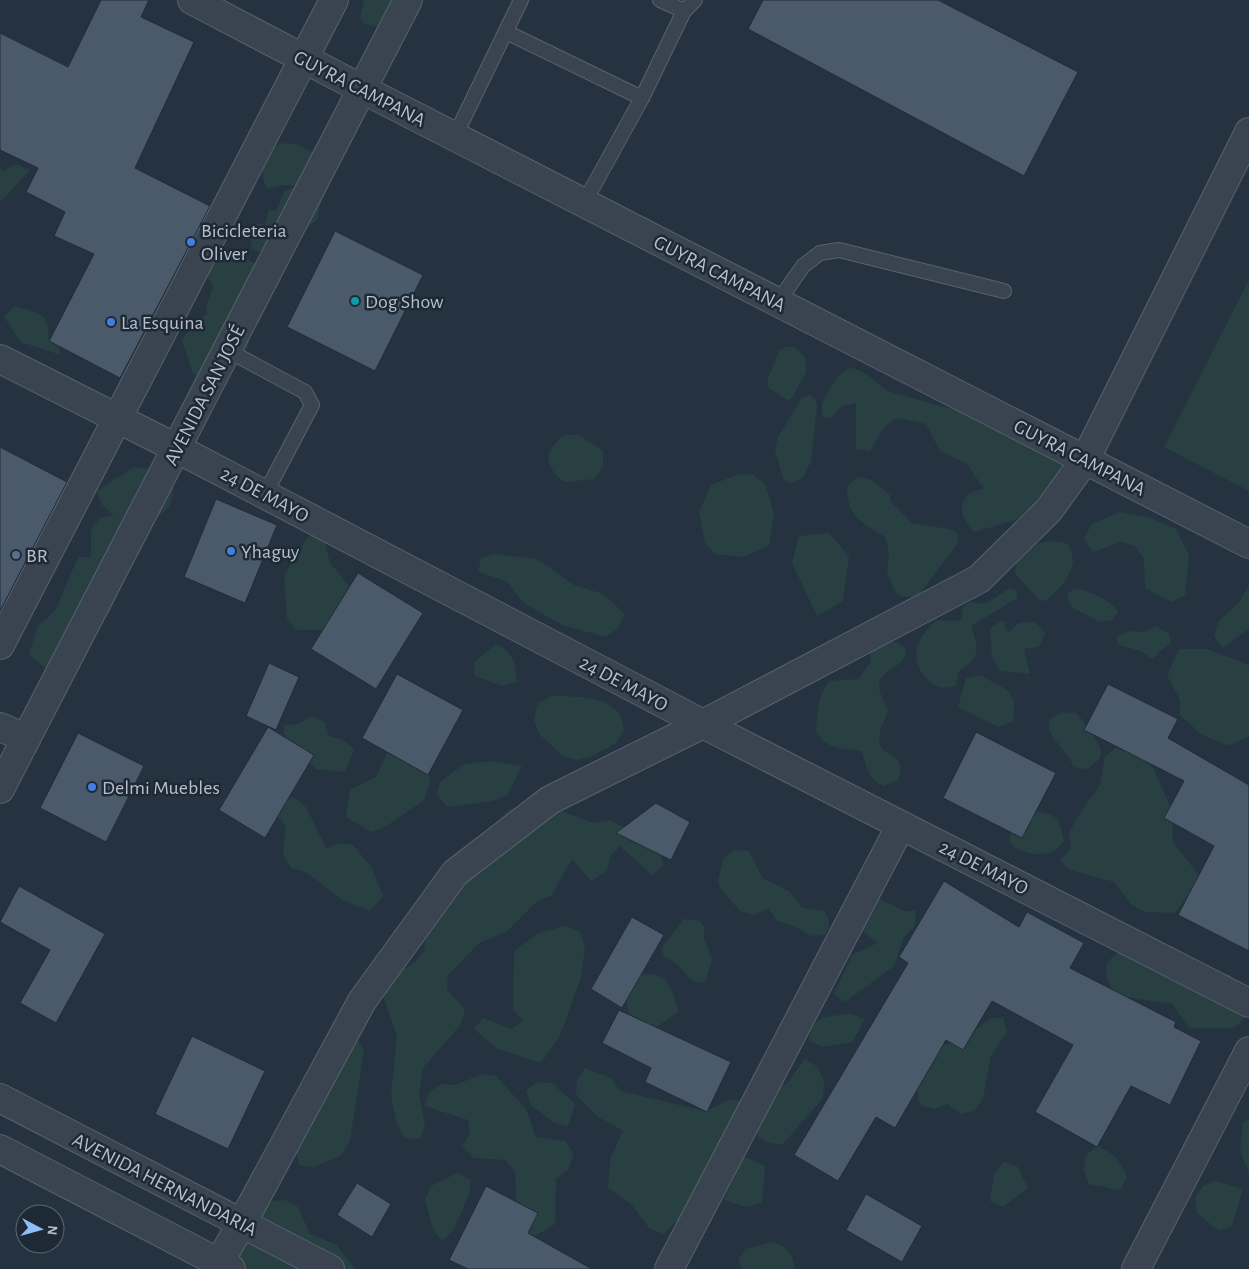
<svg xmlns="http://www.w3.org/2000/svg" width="1249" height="1269" font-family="'Alegreya Sans',sans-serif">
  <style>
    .green { fill: #284042 }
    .building { fill: #4b5a6a; stroke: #212b38 }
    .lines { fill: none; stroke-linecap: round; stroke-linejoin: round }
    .service-casing { stroke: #58626e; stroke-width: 16 }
    .minor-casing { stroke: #58626e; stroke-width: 30 }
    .tertiary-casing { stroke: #58626e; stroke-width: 30 }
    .service { stroke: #3a4451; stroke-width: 14 }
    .minor { stroke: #3a4451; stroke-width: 28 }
    .tertiary { stroke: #3a4451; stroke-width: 28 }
    .shop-dot { fill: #3f7fe0; stroke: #1e2936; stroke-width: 2 }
    .culture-dot { fill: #0f9aa8; stroke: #1e2936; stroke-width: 2 }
    .service-dot { fill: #5c6f8a; stroke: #1e2936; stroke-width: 2 }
    .labels { text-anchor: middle; stroke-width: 5; stroke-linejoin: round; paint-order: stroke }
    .street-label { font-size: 20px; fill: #b6bfcb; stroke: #1e2936 }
    .poi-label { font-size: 20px; fill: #b6bfcb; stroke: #1e2936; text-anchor: start }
  </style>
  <rect width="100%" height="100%" fill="#253341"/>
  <!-- green -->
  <g class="green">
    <polygon points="364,0 416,0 380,27 364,24 360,18"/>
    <path d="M284,143L299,145L314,153L326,182L317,220L273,252H259L252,249L249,234L250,226L258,223L265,225L269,210L276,211L284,192L296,186L282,185L267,189C260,173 261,160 270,146Z"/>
    <polygon points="16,164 30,170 2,200 0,200 0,168 4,171"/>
    <path d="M226,255C247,258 251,258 266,274L243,323L250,337L246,353L234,362L200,375L193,374L182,340L200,318L207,314L206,307L213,286L206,274L207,266Z"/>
    <polygon points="1249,280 1249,491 1164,447"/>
    <path d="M14,306C38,313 50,312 49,341L57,340L61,355L21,342L4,317Z"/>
    <polygon points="786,347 794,347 805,357 806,372 792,398 787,400 768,387 768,379 779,351"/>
    <path d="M850,367L865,373L887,391L959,411L984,425L1041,443L1054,451L1072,472L1016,520L974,532C964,521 955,507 969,494C973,491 980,490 984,489L967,464L940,451L926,424L897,418L885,426L870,451L856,449V403L842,406L830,419L822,416V402L838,376Z"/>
    <polygon points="809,395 815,399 817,406 811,461 804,476 791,484 784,480 775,451 778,437 802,398"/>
    <path d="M565,435H579L603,451V466L594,479L564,482C543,465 543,451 565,435Z"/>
    <path d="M134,467L163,471L173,482C174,513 163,513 139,526L141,541L109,614L81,609L87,639L80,668C54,681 49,671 29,654L38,625L49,617L56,609L78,557H91V529L100,518L114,515L102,505L97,491Z"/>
    <polygon points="739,474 753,475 765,484 774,513 769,545 744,557 715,554 705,543 699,512 711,485"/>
    <path d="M857,477L871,480L890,495V501L912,523L949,529L956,532L959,539L956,546L918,596L903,597L896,593L887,573L889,552L885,537C862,523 847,517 847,487Z"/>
    <polygon points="1119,512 1149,517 1176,529 1189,556 1185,595 1172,602 1145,588 1144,559 1135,546 1121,542 1093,552 1084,539 1091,525"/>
    <polygon points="322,532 330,563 350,587 326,630 297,630 287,619 284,575 308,537"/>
    <polygon points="829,533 849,556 843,601 817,616 792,563 799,536"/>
    <path d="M1047,541L1062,542L1069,545C1070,550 1073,556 1073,561C1071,577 1058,590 1046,601L1039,600L1015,573L1016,558L1026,548Z"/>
    <polygon points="494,554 537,559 574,585 603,594 625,614 618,628 606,637 562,625 524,603 506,581 478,572 481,558"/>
    <polygon points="1249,585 1249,629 1223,648 1214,636 1218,622 1240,601"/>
    <path d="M1010,588L1017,591V598L971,626C979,649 981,657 959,671L956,686C951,687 945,689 940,687C924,682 913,663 917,647C919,639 927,630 932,624C940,615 951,625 961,619L964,605L971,602C986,608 997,596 1010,588Z"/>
    <path d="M1073,589C1090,590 1106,598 1118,611L1113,620L1099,622L1072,607L1068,601V594Z"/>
    <polygon points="1003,620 1008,633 1019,623 1035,622 1045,633 1039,647 1024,649 1030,674 1001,671 992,658 990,628"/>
    <polygon points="1156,626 1169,634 1171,642 1152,659 1141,651 1119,645 1116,637 1129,631 1143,632"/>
    <path d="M877,637L898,643L905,648L906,655C902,662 898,665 891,669C871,682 880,692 888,710C885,719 878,733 879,741C881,760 908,750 898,780L884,786C868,780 866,766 862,751C840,748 831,751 816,732C817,715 818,695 829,681L859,679L871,661L869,646Z"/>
    <path d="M496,644C515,654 515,662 517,682L502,686L475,676L474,663Z"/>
    <polygon points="1179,649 1207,649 1249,665 1249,736 1229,746 1202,735 1180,715 1180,700 1167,675"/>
    <path d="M980,675C1004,689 1021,690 1012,722L998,727L958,707L966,678Z"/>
    <path d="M550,696C570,696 607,695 620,715C622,719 623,726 624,731L616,743L591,757L577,760L563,756L540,735L534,721L537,705Z"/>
    <path d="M1061,712L1076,713C1083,721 1106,747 1100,758C1099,760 1094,763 1091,766C1085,771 1080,769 1073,766C1068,749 1047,740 1049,721Z"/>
    <polygon points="311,716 325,722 329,736 343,740 354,749 345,772 316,769 284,738 284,725 298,724"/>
    <polygon points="1115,748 1131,751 1154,769 1172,811 1173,842 1201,878 1175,913 1145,912 1132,905 1114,882 1070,870 1060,860 1071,849 1069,834 1075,821 1100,785 1105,757"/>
    <polygon points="388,751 425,753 430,783 424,800 385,827 371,832 346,817 350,790 376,777"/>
    <polygon points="493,761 522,766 507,795 493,801 448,807 437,795 440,782 464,764"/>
    <polygon points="294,797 306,807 326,848 340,843 353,845 372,868 383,896 370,911 342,900 306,872 292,868 283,855 286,826 276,815 279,802"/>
    <polygon points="523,806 553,808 594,823 610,820 650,841 660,851 663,866 652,875 620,846 610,856 607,871 591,881 572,859 551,896 537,901 506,932 479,943 448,975 447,989 465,1010 461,1024 423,1068 419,1096 425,1125 420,1139 405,1138 397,1125 391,1096 397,1036 382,993 387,978 414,963 424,951 433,890 508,810"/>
    <path d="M1038,812C1061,815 1059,821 1064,841C1061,844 1057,850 1052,852C1040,858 997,851 1013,830C1018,822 1030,817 1038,812Z"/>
    <path d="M734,850L749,851L762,878L789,891L802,908L824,911C831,920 830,925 825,935L811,936L798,928L776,920L769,908L755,915L740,911L720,888L718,881L723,859Z"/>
    <polygon points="876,897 904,911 916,911 915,926 904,937 894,966 845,1002 834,994 852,955 877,943 855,924"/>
    <path d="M684,919L699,921L704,927V938L712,960L705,982C691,985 687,974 678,965C674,962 668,959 664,956L661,949Z"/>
    <polygon points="566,926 580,932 585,947 581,977 560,1036 541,1063 496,1048 474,1029 483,1018 511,1029 523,1021 513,1010 514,951 538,933"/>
    <polygon points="1153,938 1188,967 1230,975 1239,987 1244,1019 1234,1028 1189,1028 1172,1004 1127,997 1113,992 1107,978 1106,964 1126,943"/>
    <path d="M640,974C671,973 670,987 679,1011L655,1028L629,1014L626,999Z"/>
    <path d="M851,1014L865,1019L852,1042L822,1047L809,1041C813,1013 826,1017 851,1014Z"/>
    <polygon points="1003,1017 1007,1032 991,1055 983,1099 974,1111 960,1114 948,1104 934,1109 920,1105 917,1090 923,1076 920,1051 964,1040 989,1019"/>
    <polygon points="355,1037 364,1049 350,1141 342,1155 314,1167 299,1165 293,1135"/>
    <path d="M805,1059L818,1067L824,1082L823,1098L783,1144C763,1144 759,1139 749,1122L752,1109L788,1082Z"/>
    <polygon points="585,1068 611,1078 620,1091 705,1111 732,1099 746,1101 705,1218 675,1222 664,1234 649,1228 632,1205 608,1188 610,1159 623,1131 597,1116 576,1095 577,1080"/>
    <polygon points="483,1074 496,1076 526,1109 536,1137 565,1141 574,1154 568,1170 556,1179 555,1224 530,1239 516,1199 515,1171 505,1160 474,1158 462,1146 470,1134 468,1120 425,1106 429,1092 442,1084 455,1085"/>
    <polygon points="538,1082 552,1083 575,1104 568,1126 554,1123 531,1105 526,1090"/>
    <polygon points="1249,1120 1249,1174 1240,1150 1243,1122"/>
    <path d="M1098,1146C1113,1153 1121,1161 1127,1177L1120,1190L1089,1184L1084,1170L1086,1155Z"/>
    <polygon points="743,1156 765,1166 762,1203 746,1207 724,1200"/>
    <polygon points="1003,1162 1017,1166 1028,1188 1003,1207 990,1201 994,1174"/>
    <polygon points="457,1173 471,1180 469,1195 453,1231 442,1241 433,1229 425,1200 431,1186"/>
    <polygon points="1216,1181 1243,1189 1232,1226 1219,1231 1197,1213 1195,1198 1203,1186"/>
    <polygon points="285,1200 298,1207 310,1234 337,1245 355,1269 240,1269 234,1264 253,1226 269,1201"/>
    <path d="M773,1242C786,1247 795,1254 794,1269H743L738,1261L745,1249Z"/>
  </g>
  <!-- building -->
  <g class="building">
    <polygon points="101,0 149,0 141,17 194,42 135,168 210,206 120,378 49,341 94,254 54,236 65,212 26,192 38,168 0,150 0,33 68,67"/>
    <polygon points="763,0 938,0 1078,72 1024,176 748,29"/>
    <polygon points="335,231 423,275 375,371 287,327"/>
    <polygon points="0,447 67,482 0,611"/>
    <polygon points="216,499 277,525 245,603 184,577"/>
    <polygon points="358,573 423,613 376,689 311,649"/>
    <polygon points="269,663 299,677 276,730 246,716"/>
    <polygon points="397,674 463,710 428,775 362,738"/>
    <polygon points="1108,684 1178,719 1168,738 1249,785 1249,951 1178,915 1214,846 1164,818 1184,781 1084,730"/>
    <polygon points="268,727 314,755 265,838 219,810"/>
    <polygon points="976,732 1056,773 1022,838 943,798"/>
    <polygon points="78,733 144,766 106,842 40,808"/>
    <polygon points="656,803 690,822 671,860 616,833"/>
    <polygon points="944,881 1019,927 1027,912 1084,943 1070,968 1176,1022 1174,1027 1201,1041 1170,1105 1131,1086 1097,1147 1035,1112 1073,1045 992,1001 963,1050 946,1040 895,1128 876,1117 838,1181 794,1155 908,963 899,957"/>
    <polygon points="19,886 105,934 56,1023 20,1003 50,950 0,922"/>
    <polygon points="632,917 664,935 622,1008 591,989"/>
    <polygon points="619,1010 731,1062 707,1112 645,1082 651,1068 602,1043"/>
    <polygon points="192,1036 265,1071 228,1149 155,1114"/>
    <polygon points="357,1183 391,1204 372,1237 337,1215"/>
    <polygon points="486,1186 538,1213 528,1233 592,1269 468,1269 449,1260"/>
    <polygon points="866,1194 922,1226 902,1262 846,1230"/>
  </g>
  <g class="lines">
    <!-- service casing -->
    <g class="service-casing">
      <g id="service">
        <polyline points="684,11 695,0"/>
        <polyline points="506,32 642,98"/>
        <polyline points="455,136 521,0"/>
        <polyline points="584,203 642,98 684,11 660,0"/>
        <polyline points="778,302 803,266 820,253 839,250 1004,291"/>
        <polyline points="227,350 305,392 312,405 265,494"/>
      </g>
    </g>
    <!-- minor casing -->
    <g class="minor-casing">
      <g id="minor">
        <polyline points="192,0 362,89 1249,544"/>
        <polyline points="0,359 176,448 703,724 1249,1003"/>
        <polyline points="0,727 26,738"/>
        <polyline points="0,1098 330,1269"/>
        <polyline points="0,1149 231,1269"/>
        <polyline points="215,1269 242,1223 362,1001 455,873 550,800 703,724 979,579 1049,510 1085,460 1249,132"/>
        <polyline points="669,1269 901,825"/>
        <polyline points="1136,1269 1249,1051"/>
      </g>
    </g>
    <!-- tertiary casing -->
    <g class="tertiary-casing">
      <g id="tertiary">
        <polyline points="0,645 334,0"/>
        <polyline points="0,789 408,0"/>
      </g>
    </g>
    <!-- service -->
    <use href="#service" class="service"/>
    <!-- minor -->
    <use href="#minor" class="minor"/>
    <!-- tertiary -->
    <use href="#tertiary" class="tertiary"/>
  </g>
  <!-- markers -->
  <g class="shop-dot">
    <circle cx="191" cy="242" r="5"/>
    <circle cx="111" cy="322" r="5"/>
    <circle cx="231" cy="551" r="5"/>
    <circle cx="92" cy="787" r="5"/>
  </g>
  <circle class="culture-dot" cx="355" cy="301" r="5"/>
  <circle class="service-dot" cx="16" cy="555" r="5"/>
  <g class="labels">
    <!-- street labels -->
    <g class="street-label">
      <text transform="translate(360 88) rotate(27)" y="7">GUYRA CAMPANA</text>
      <text transform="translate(720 273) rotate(27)" y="7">GUYRA CAMPANA</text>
      <text transform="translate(204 395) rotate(-63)" y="7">AVENIDA SAN JOSÉ</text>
      <text transform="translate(1080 457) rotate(27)" y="7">GUYRA CAMPANA</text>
      <text transform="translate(265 494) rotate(28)" y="7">24 DE MAYO</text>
      <text transform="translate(624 683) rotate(28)" y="7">24 DE MAYO</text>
      <text transform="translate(984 867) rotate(27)" y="7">24 DE MAYO</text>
      <text transform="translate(165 1184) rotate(27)" y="7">AVENIDA HERNANDARIA</text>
    </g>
    <!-- poi labels -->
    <g class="poi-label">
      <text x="201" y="237">Bicicleteria<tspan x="201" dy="23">Oliver</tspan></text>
      <text x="365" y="308">Dog Show</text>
      <text x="121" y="329">La Esquina</text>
      <text x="241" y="558">Yhaguy</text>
      <text x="26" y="562">BR</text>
      <text x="102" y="794">Delmi Muebles</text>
    </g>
  </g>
  <!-- north arrow -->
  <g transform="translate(40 1229) rotate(96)"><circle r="24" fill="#1e2936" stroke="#5b6572"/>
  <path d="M0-4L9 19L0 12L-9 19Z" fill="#8ebdf9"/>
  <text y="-8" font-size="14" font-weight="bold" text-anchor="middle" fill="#b6bfcb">N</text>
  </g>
</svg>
